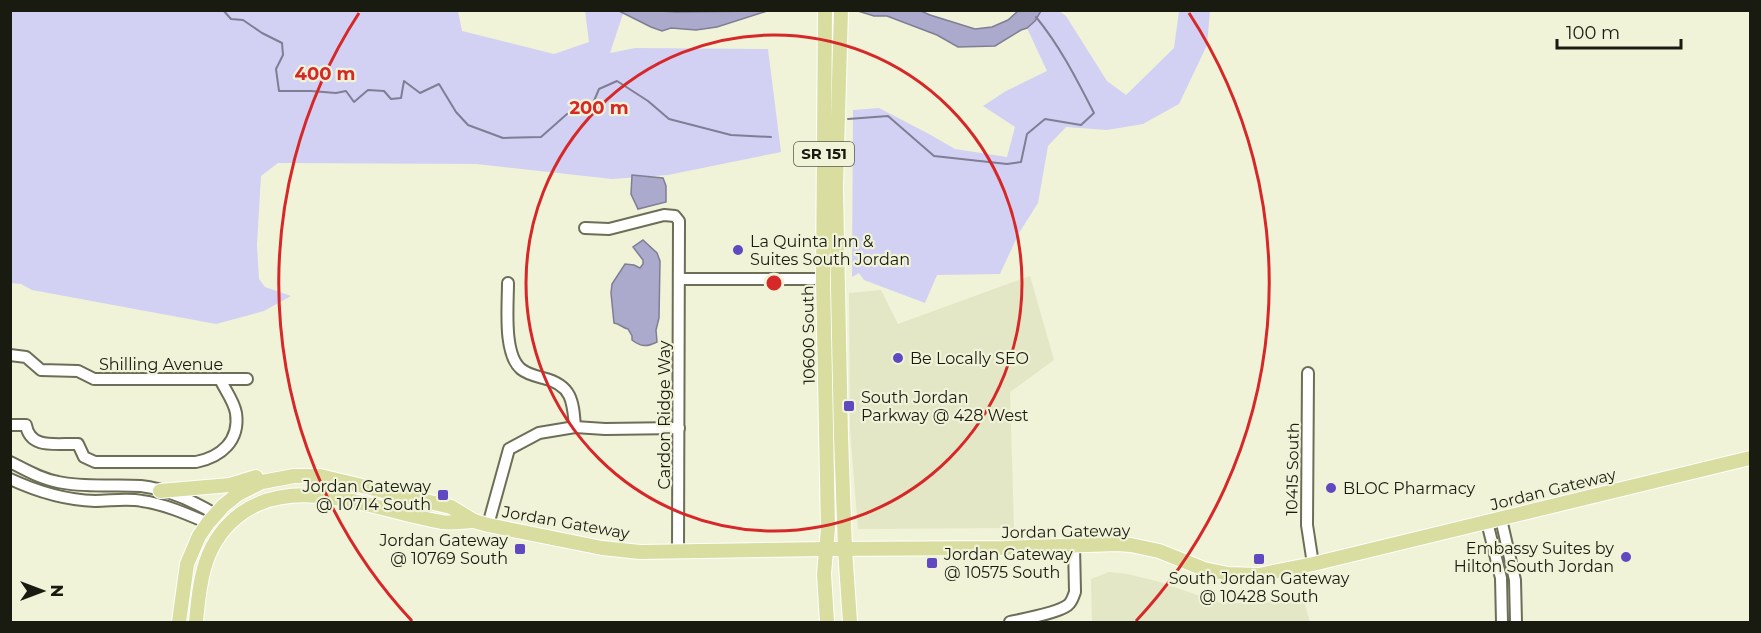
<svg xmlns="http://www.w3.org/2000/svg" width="1761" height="633" font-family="Montserrat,sans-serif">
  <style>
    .built { fill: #e3e7c5 }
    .green { fill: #d2d1f3 }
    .water { fill: #aba9cc; stroke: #7f7e94; stroke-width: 1.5 }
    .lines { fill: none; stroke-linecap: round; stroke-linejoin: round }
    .stream { stroke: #7f7e94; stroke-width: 2 }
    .minor-casing { stroke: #6c6e57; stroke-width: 14 }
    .major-casing { stroke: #fff; stroke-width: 16 }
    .minor { stroke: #fff; stroke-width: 10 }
    .major { stroke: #d9dda0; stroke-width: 14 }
    .ring { fill: none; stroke: #d62828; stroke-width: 3 }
    .poi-dot { fill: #6048c0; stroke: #f0f3d8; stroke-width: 2 }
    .labels { text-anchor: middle; stroke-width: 4.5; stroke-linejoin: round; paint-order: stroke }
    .shield { fill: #f0f3d8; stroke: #5a5b4c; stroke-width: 1.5 }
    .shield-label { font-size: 15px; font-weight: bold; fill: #191a10 }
    .poi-label { font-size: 16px; fill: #191a10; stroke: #f0f3d8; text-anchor: start }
    .street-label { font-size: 16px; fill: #191a10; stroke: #f0f3d8 }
    .centre { fill: #d62828; stroke: #f0f3d8; stroke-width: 3 }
    .ring-label { font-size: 18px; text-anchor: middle; font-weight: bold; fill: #d62828; stroke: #f0f3d8; stroke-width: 4.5; stroke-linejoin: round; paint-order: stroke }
  </style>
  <rect width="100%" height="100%" fill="#f0f3d8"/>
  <!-- built -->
  <g class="built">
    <polygon points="1030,276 1054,360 1010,392 1014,528 858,529 850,430 849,293 881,290 898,324"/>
    <polygon points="1109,572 1127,574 1156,581 1221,603 1265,603 1302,595 1310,622 1092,622 1091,579"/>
  </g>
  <!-- green -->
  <g class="green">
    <polygon points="10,11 458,11 462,31 554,54 589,42 585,11 619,11 623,14 610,53 635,48 768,49 781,152 668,175 612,179 476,164 278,163 261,176 257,245 259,279 265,287 291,296 264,311 216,324 32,290 21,284 11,283"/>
    <polygon points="1040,11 1059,11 1066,16 1107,81 1126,95 1174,48 1179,11 1210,11 1207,45 1179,104 1143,124 1107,130 1066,127 1048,146 1038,203 1019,233 1000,274 937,275 925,303 864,280 859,273 852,277 853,110 879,108 929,134 955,149 1007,157 1015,127 983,106 1006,91 1047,71 1027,28"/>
  </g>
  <!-- water -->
  <g class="water">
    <polygon points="661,11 676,12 767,11 717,27 696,30 671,28 662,31 651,27 619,11"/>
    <polygon points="858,11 921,11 930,15 975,29 992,27 1008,20 1018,11 1041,11 1035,21 1027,28 1021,30 995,46 958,47 937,35 887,16 874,16"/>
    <polygon points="632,175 663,178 666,186 666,202 638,209 631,194"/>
    <path d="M643,240L657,253L660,261L659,318L656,330L657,342C647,347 641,347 632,340V336L628,329C623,328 620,324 614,323L611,293L612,284L625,264L634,265L640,268L643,264V260L633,247Z"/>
  </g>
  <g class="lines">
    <!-- stream -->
    <g class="stream">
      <polyline points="223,10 231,19 243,20 262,33 282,43 283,55 276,69 279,91 311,91 336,93 346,91 354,102 368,90 384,91 391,99 401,98 404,81 420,93 439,84 456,112 468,125 503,138 541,137 567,114 591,108 599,89 617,81 648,101 669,119 731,135 771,137"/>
      <path d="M848,119L888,116L934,156L1007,164L1021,162L1027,134L1045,119L1081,125L1094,113C1077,80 1060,46 1036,17"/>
    </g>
    <!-- minor casing -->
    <g class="minor-casing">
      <g id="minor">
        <polyline points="585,228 609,229 664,215 675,216 679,221 678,552"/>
        <polyline points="680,279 823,279"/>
        <path d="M508,283C508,306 503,354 521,369C527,374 536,376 543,378C572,385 573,401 575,427"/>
        <polyline points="10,355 26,357 41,370 78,371 94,379 247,379"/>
        <polyline points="1308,373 1307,525 1313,564"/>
        <path d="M10,425H26C30,450 57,443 78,444L84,457L95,462H196C221,457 240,441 236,413C234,401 225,390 220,379"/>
        <path d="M10,462C26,470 41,479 58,482C86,488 113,484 141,486C167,489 193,501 215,514"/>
        <path d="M10,479C38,492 64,500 95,501C110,501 127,498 142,501C164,504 187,514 208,523"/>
        <polyline points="1501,519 1515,580 1516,622"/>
        <polyline points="1487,522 1501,578 1502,622"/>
        <polyline points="488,525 509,449 539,433 575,427 605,429 679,428"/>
        <path d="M1010,622C1024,619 1058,613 1068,605C1072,602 1073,597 1075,592L1074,546"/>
      </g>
    </g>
    <!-- major casing -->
    <g class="major-casing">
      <g id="major">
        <polyline points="825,10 823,279 828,528 824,574 827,622"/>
        <polyline points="841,10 836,188 841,436 845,549 850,622"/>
        <polyline points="160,491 230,485 256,477"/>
        <polyline points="179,622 187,564 199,536 208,523 223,506 238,494 262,482 294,476 320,476 451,507 474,521 488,525 602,548 640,552 826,549 1005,548 1117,544 1131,545 1159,551 1204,569 1228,574 1259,575 1313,564 1750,458"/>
        <path d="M196,622C200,579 204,540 242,513C298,473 381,512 442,522C452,524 464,521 474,521"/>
      </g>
    </g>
    <!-- minor -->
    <use href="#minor" class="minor"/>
    <!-- major -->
    <use href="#major" class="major"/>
  </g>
  <!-- distance rings -->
  <g class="ring">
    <circle cx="774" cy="283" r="248"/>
    <path d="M412 621A495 495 0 0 1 359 13M1189 13A495 495 0 0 1 1136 621"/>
  </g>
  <!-- markers -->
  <g class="poi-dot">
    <circle cx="738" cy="250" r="6"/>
    <circle cx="898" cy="358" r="6"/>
    <rect x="843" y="400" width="12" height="12" rx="3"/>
    <circle cx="1331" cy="488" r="6"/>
    <rect x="437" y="489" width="12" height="12" rx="3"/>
    <rect x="514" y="543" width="12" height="12" rx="3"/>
    <circle cx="1626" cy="557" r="6"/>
    <rect x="1253" y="553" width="12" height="12" rx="3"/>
    <rect x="926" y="557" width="12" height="12" rx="3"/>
  </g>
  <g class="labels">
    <!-- shield labels -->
    <rect class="shield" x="794" y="142" width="60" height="24" rx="4.5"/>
    <g class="shield-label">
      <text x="824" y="159">SR 151</text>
    </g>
    <!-- poi labels -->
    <g class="poi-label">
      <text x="750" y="247">La Quinta Inn &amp;<tspan x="750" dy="18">Suites South Jordan</tspan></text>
      <text x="910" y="364">Be Locally SEO</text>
      <text x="861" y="403">South Jordan<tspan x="861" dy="18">Parkway @ 428 West</tspan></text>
      <text x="431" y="492" text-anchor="end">Jordan Gateway<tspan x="431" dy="18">@ 10714 South</tspan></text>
      <text x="1343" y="494">BLOC Pharmacy</text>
      <text x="508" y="546" text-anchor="end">Jordan Gateway<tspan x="508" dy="18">@ 10769 South</tspan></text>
      <text x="1614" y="554" text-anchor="end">Embassy Suites by<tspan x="1614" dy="18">Hilton South Jordan</tspan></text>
      <text x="944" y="560">Jordan Gateway<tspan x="944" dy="18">@ 10575 South</tspan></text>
      <text x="1259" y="584" text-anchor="middle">South Jordan Gateway<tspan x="1259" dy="18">@ 10428 South</tspan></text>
    </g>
    <!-- street labels -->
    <g class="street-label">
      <text transform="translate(808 335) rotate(-91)" y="6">10600 South</text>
      <text x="161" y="370">Shilling Avenue</text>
      <text transform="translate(664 415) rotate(-90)" y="6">Cardon Ridge Way</text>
      <text transform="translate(1292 469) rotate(-89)" y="6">10415 South</text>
      <text transform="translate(1553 489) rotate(-14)" y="6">Jordan Gateway</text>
      <text transform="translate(566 522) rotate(10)" y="6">Jordan Gateway</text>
      <text transform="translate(1066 531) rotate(-1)" y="6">Jordan Gateway</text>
    </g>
  </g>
  <circle cx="774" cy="283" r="9" class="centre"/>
  <g class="ring-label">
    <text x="325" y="80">400 m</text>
    <text x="599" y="114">200 m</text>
  </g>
  <!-- border -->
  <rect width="1761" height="633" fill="none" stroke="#191a10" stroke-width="24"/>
  <!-- north arrow -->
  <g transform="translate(42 591) rotate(90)" stroke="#f0f3d8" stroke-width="4.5" paint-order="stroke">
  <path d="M0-4.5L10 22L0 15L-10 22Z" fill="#191a10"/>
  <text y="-9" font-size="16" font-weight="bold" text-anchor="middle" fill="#191a10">N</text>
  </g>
  <!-- scale -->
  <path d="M1557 39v9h124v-9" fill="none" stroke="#191a10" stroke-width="3"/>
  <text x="1566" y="39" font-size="18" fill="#191a10" stroke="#f0f3d8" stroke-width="4.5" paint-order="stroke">100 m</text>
</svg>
